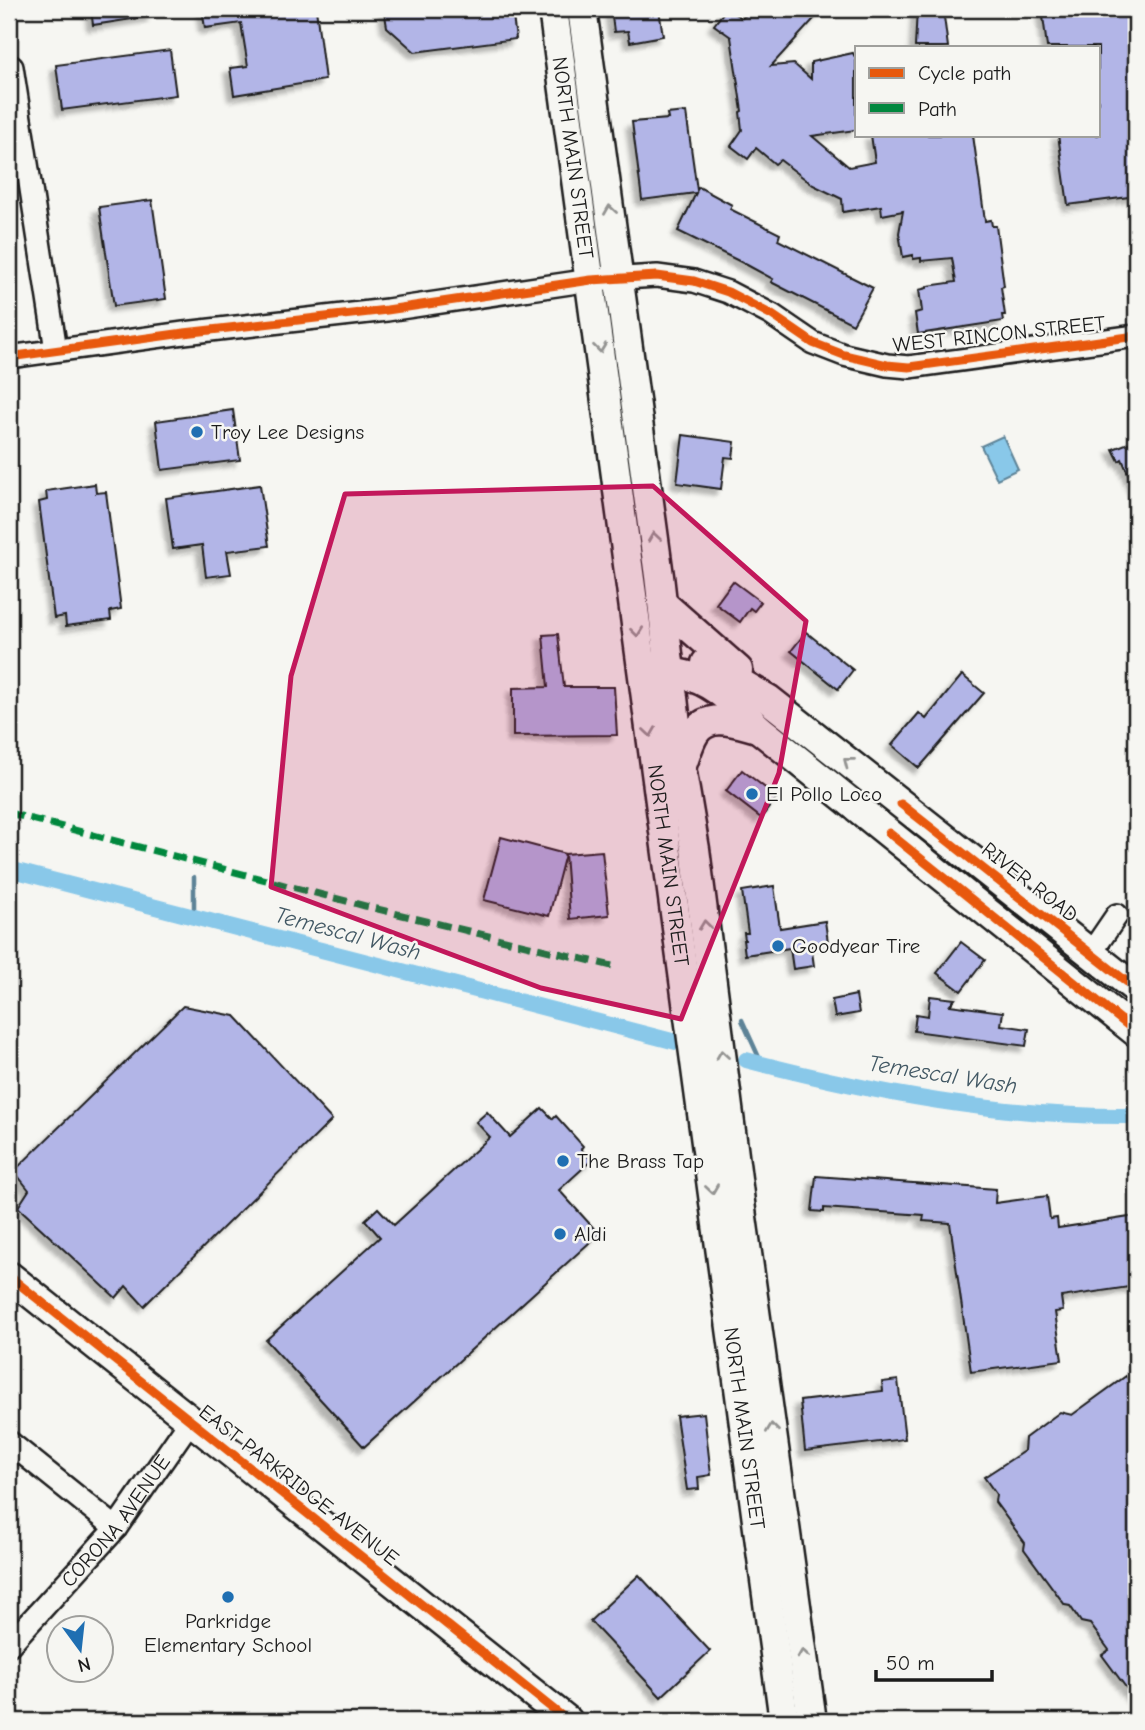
<svg xmlns="http://www.w3.org/2000/svg" width="1145" height="1730" font-family="'Comic Neue',sans-serif">
  <style>
    .water { fill: #89c8e9; stroke: #5d8397; stroke-width: 2 }
    .lines { fill: none; stroke-linecap: round; stroke-linejoin: round }
    .stream { stroke: #5d8397; stroke-width: 4.5 }
    .canal { stroke: #89c8e9; stroke-width: 16 }
    .building { fill: #b2b5e7; stroke: #1c1c1c; stroke-width: 2; filter: url(#shadow) }
    .minor-casing { stroke: #1c1c1c; stroke-width: 26 }
    .major-casing { stroke: #1c1c1c; stroke-width: 33 }
    .minor { stroke: #f6f6f2; stroke-width: 21 }
    .major { stroke: #f6f6f2; stroke-width: 28 }
    .quiet { stroke: #00873e; stroke-width: 7; stroke-dasharray: 14 7; stroke-linecap: butt }
    .cycleway-casing { stroke: #f6f6f2; stroke-width: 13 }
    .cycleway { stroke: #e8590c; stroke-width: 9 }
    .oneway { stroke: #949492 }
    .marked { fill: #c2185b; fill-opacity: 0.2; stroke: #c2185b; stroke-width: 5; stroke-linejoin: round }
    .poi-dot { fill: #1f6fb2; stroke: #f6f6f2; stroke-width: 2.5 }
    .labels { text-anchor: middle; stroke-width: 5; stroke-linejoin: round; paint-order: stroke }
    .street-label { font-size: 21px; fill: #1c1c1c; stroke: #f6f6f2 }
    .poi-label { font-size: 21px; fill: #1c1c1c; stroke: #f6f6f2; text-anchor: start }
    .water-label { font-size: 23px; font-style: italic; fill: #425864; stroke: #f6f6f2 }
  </style>
  <defs>
    <filter id="shadow"><feDropShadow dx="-5.5" dy="5.5" stdDeviation="2" flood-color="#0004"/></filter>
  </defs>
  <rect width="100%" height="100%" fill="#f6f6f2"/>
  <filter id="ink" filterUnits="userSpaceOnUse"><feTurbulence type="fractalNoise" baseFrequency=".0143" numOctaves="2"/><feDisplacementMap in="SourceGraphic" scale="14" xChannelSelector="R" yChannelSelector="G"/><feConvolveMatrix kernelMatrix="1 2 1 2 8 2 1 2 1" color-interpolation-filters="sRGB"/></filter>
  <g filter="url(#ink)">
    <!-- water -->
    <polygon class="water" points="1003,436 1018,469 997,479 981,446"/>
    <g class="lines">
      <!-- stream -->
      <g class="stream">
        <polyline points="194,917 194,877"/>
        <polyline points="742,1020 762,1064"/>
      </g>
      <!-- canal -->
      <g class="canal">
        <polyline points="9,869 676,1042"/>
        <path d="M746,1060C872,1093 1005,1118 1136,1116"/>
      </g>
    </g>
    <!-- building -->
    <g class="building">
      <polygon points="91,9 152,9 152,16 93,25"/>
      <polygon points="202,9 316,9 325,80 234,95 230,68 248,66 241,23 205,28"/>
      <polygon points="384,9 512,9 516,39 415,52 387,27"/>
      <polygon points="611,9 659,9 663,36 630,42 628,31 614,32"/>
      <polygon points="726,9 742,18 754,9 823,9 771,66 794,64 811,79 811,62 853,53 856,59 856,130 812,136 849,167 875,162 871,135 973,135 985,221 991,220 992,226 996,226 1004,286 1001,287 1005,315 1002,315 1003,321 918,334 915,313 922,311 919,290 927,288 927,286 956,282 952,258 921,261 921,258 913,259 913,255 903,257 899,233 903,211 882,215 881,206 843,212 842,199 813,185 780,160 775,164 756,148 748,159 731,146 742,130 740,112 742,111 731,37 714,25"/>
      <polygon points="917,9 943,9 948,47 915,47"/>
      <polygon points="1042,9 1136,9 1136,196 1068,205 1058,135 1098,135 1098,47 1047,47"/>
      <polygon points="170,50 176,95 62,110 56,65"/>
      <polygon points="686,112 697,190 699,187 732,205 730,209 780,234 778,240 873,288 853,324 771,282 773,279 747,265 678,231 696,193 642,200 632,122 668,119 667,114"/>
      <polygon points="152,200 166,299 114,306 99,207"/>
      <polygon points="233,410 240,460 162,470 156,421"/>
      <polygon points="683,435 735,442 733,458 725,457 721,489 677,483"/>
      <polygon points="1136,440 1136,492 1122,459 1119,461 1113,449"/>
      <polygon points="95,484 96,493 106,492 121,609 110,611 111,620 66,626 65,616 54,618 39,502 47,500 46,491"/>
      <polygon points="260,485 269,546 227,551 231,574 206,577 202,545 173,549 166,498"/>
      <polygon points="733,581 761,602 754,611 750,608 740,622 716,604"/>
      <polygon points="806,632 853,670 838,689 791,651"/>
      <polygon points="558,634 564,687 614,687 617,735 513,736 513,688 548,687 543,635"/>
      <polygon points="962,675 984,693 919,768 892,745 919,713 926,719"/>
      <polygon points="742,770 777,797 761,818 726,791"/>
      <polygon points="501,837 565,854 549,916 484,900"/>
      <polygon points="602,851 609,915 570,919 565,854"/>
      <polygon points="774,886 780,928 825,921 828,942 811,944 814,966 793,969 790,948 745,955 743,940 745,940 744,933 748,933 742,891"/>
      <polygon points="961,942 985,960 961,991 937,973"/>
      <polygon points="856,995 859,1013 835,1017 832,1000"/>
      <polygon points="930,996 955,999 950,1005 1003,1012 1001,1025 1029,1029 1026,1046 914,1031 916,1014 928,1016"/>
      <polygon points="183,1006 235,1016 332,1120 144,1306 126,1286 116,1298 18,1207 29,1190 14,1171"/>
      <polygon points="542,1108 553,1119 556,1116 583,1146 581,1149 592,1160 559,1190 599,1234 364,1447 266,1340 380,1237 365,1220 378,1208 394,1225 490,1137 476,1122 487,1112 510,1137"/>
      <polygon points="816,1176 996,1189 995,1203 1047,1196 1050,1219 1057,1218 1058,1228 1136,1216 1136,1286 1061,1297 1063,1311 1055,1312 1062,1360 971,1372 950,1223 923,1221 924,1215 824,1208 824,1212 812,1211"/>
      <polygon points="1126,1376 1136,1390 1136,1701 1102,1655 1109,1650 1090,1624 1081,1622 1070,1606 1065,1605 1024,1549 1025,1543 995,1502 996,1494 984,1477 1024,1451 1025,1438 1060,1412 1072,1415"/>
      <polygon points="898,1380 905,1439 805,1451 800,1401 883,1391 882,1382"/>
      <polygon points="704,1413 711,1475 698,1477 699,1489 687,1490 676,1416"/>
      <polygon points="639,1575 710,1651 661,1697 590,1621"/>
    </g>
    <g class="lines">
      <!-- minor casing -->
      <g class="minor-casing">
        <g id="minor">
          <polyline points="9,65 12,67 56,350"/>
          <polyline points="9,357 184,333 387,310 591,280 657,276 694,281 728,292 772,315 813,343 844,355 887,365 909,367 1136,336"/>
          <polyline points="1091,953 1117,915"/>
          <polyline points="9,1442 116,1528"/>
          <path id="s1" d="M9,1645L116,1528L190,1421"/>
        </g>
      </g>
      <!-- major casing -->
      <g class="major-casing">
        <g id="major">
          <path id="s2" d="M553,9L784,1721"/>
          <polyline points="582,9 659,576 681,767 695,849 741,1210 812,1721"/>
          <polyline points="663,604 738,670"/>
          <polyline points="706,663 768,699 1136,989"/>
          <path d="M654,668C666,672 680,673 692,677C719,686 739,708 758,728L1136,1032"/>
          <path d="M682,765C686,755 689,742 695,733C709,711 738,723 758,728"/>
          <polyline points="9,1276 568,1721"/>
        </g>
      </g>
      <!-- minor -->
      <use href="#minor" class="minor"/>
      <!-- major -->
      <use href="#major" class="major"/>
      <!-- quiet -->
      <polyline class="quiet" points="9,813 365,906 612,966"/>
      <!-- cycleway casing -->
      <g class="cycleway-casing">
        <g id="cycleway">
          <polyline points="9,357 184,333 387,310 591,280 657,276 694,281 728,292 772,315 813,343 844,355 887,365 909,367 1136,336"/>
          <polyline points="901,804 1136,989"/>
          <polyline points="889,833 1136,1032"/>
          <polyline points="9,1276 568,1721"/>
        </g>
      </g>
      <!-- cycleway -->
      <use href="#cycleway" class="cycleway"/>
    </g>
    <!-- one-way arrows -->
    <defs><path id="oneway-chevron" d="M-2-3.5L2.5 0L-2 3.5" fill="none" stroke-width="1.6" stroke-linecap="round" stroke-linejoin="round" transform="scale(1.75)"/></defs>
    <g class="oneway">
      <use href="#oneway-chevron" transform="translate(610 210) rotate(-98)"/>
      <use href="#oneway-chevron" transform="translate(600 348) rotate(83)"/>
      <use href="#oneway-chevron" transform="translate(654 537) rotate(-98)"/>
      <use href="#oneway-chevron" transform="translate(637 632) rotate(83)"/>
      <use href="#oneway-chevron" transform="translate(650 732) rotate(82)"/>
      <use href="#oneway-chevron" transform="translate(848 762) rotate(-142)"/>
      <use href="#oneway-chevron" transform="translate(705 925) rotate(-97)"/>
      <use href="#oneway-chevron" transform="translate(722 1055) rotate(-98)"/>
      <use href="#oneway-chevron" transform="translate(712 1189) rotate(82)"/>
      <use href="#oneway-chevron" transform="translate(772 1428) rotate(-97)"/>
      <use href="#oneway-chevron" transform="translate(803 1654) rotate(-98)"/>
    </g>
  </g>
  <!-- marked area -->
  <path class="marked" d="M653,486L806,621L779,773L681,1019L541,988L271,887L291,676L345,494Z"/>
  <!-- markers -->
  <g class="poi-dot">
    <circle cx="197" cy="432" r="7"/>
    <circle cx="752" cy="794" r="7"/>
    <circle cx="778" cy="946" r="7"/>
    <circle cx="563" cy="1161" r="7"/>
    <circle cx="560" cy="1234" r="7"/>
    <circle cx="228" cy="1597" r="7"/>
  </g>
  <g class="labels">
    <!-- street labels -->
    <g class="street-label">
      <text dy="7" stroke="none"><textPath href="#s2" startOffset="150">NORTH MAIN STREET</textPath></text>
      <text transform="translate(999 334) rotate(-6)" y="7">WEST RINCON STREET</text>
      <text dy="7" stroke="none"><textPath href="#s2" startOffset="864">NORTH MAIN STREET</textPath></text>
      <text transform="translate(1030 882) rotate(38)" y="7">RIVER ROAD</text>
      <text dy="7" stroke="none"><textPath href="#s2" startOffset="1432">NORTH MAIN STREET</textPath></text>
      <text transform="translate(299 1485) rotate(38)" y="7">EAST PARKRIDGE AVENUE</text>
      <text dy="7" stroke="none"><textPath href="#s1" startOffset="164">CORONA AVENUE</textPath></text>
    </g>
    <!-- poi labels -->
    <g class="poi-label">
      <text x="211" y="439">Troy Lee Designs</text>
      <text x="766" y="801">El Pollo Loco</text>
      <text x="792" y="953">Goodyear Tire</text>
      <text x="577" y="1168">The Brass Tap</text>
      <text x="574" y="1241">Aldi</text>
      <text x="228" y="1628" text-anchor="middle">Parkridge<tspan x="228" dy="24">Elementary School</tspan></text>
    </g>
    <!-- water labels -->
    <g class="water-label">
      <text transform="translate(348 933) rotate(15)" y="8">Temescal Wash</text>
      <text transform="translate(943 1074) rotate(9)" y="8">Temescal Wash</text>
    </g>
  </g>
  <!-- margin -->
  <rect width="1145" height="1730" fill="none" stroke="#f6f6f2" stroke-width="35"/>
  <rect x="18" y="18" width="1110" height="1695" fill="none" stroke="#1c1c1c" stroke-width="2.5" filter="url(#ink)"/>
  <!-- legend -->
  <rect x="855" y="46" width="245" height="91" fill="#f6f6f2" stroke="#9f9f9c" stroke-width="2"/>
  <rect x="869" y="68" width="35" height="10" fill="#e8590c" stroke="#9f9f9c" stroke-width="2"/>
  <text x="918" y="80" font-size="21" fill="#1c1c1c">Cycle path</text>
  <rect x="869" y="103" width="35" height="10" fill="#00873e" stroke="#9f9f9c" stroke-width="2"/>
  <text x="918" y="116" font-size="21" fill="#1c1c1c">Path</text>
  <!-- north arrow -->
  <g transform="translate(80 1649) rotate(165)"><circle r="33" fill="#f6f6f2" stroke="#9f9f9c" stroke-width="2"/>
  <path d="M0-5L12 26L0 18L-12 26Z" fill="#1f6fb2"/>
  <text y="-10" font-size="19" font-weight="bold" text-anchor="middle" fill="#1c1c1c">N</text>
  </g>
  <!-- scale -->
  <path d="M876 1670v10h116v-10" fill="none" stroke="#1c1c1c" stroke-width="3.5"/>
  <text x="886" y="1670" font-size="21" fill="#1c1c1c" stroke="#f6f6f2" stroke-width="5" paint-order="stroke">50 m</text>
</svg>
